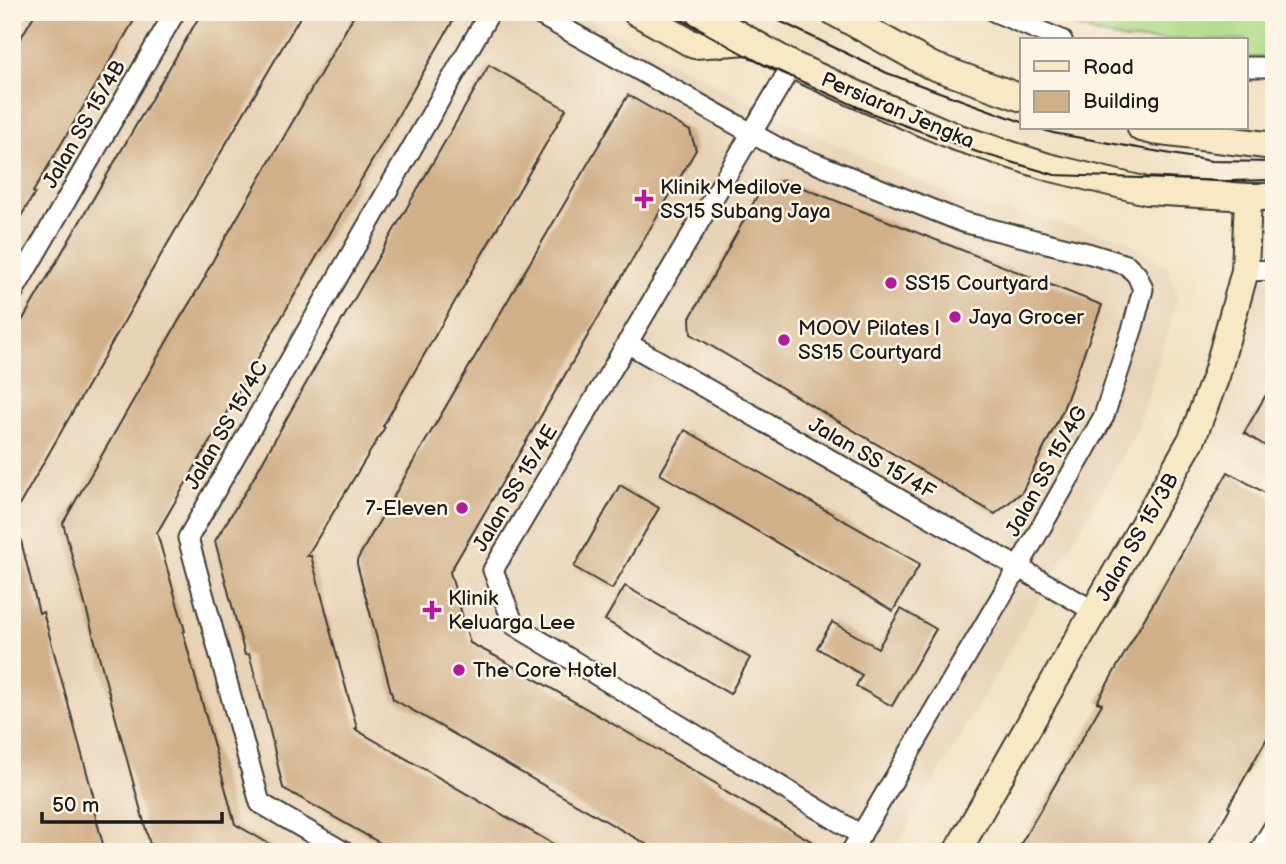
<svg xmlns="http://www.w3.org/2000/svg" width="1286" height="864" font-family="'Balsamiq Sans',sans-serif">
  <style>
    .built { fill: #e8d3b7 }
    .green { fill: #addb88; stroke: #647c52; stroke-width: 2 }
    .building { fill: #d1b089 }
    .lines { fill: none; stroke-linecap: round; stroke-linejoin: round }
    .street-casing { stroke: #3c3a35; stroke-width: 23 }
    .secondary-casing { stroke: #3c3a35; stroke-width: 30 }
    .street { stroke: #fff; stroke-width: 19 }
    .secondary { stroke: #f8e8c3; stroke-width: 26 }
    .tram { stroke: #1c1c1c; stroke-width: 2 }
    .poi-dot { fill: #b5179e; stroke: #fcf5e5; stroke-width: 2.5 }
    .labels { text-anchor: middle; stroke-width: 5; stroke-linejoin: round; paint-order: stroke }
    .street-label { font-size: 21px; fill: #1c1c1c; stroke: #fcf5e5 }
    .poi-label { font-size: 21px; fill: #1c1c1c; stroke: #fcf5e5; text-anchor: start }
  </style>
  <rect width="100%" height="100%" fill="#fcf5e5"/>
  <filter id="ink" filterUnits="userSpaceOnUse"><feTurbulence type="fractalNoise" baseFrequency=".0143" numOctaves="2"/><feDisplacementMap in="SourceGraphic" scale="14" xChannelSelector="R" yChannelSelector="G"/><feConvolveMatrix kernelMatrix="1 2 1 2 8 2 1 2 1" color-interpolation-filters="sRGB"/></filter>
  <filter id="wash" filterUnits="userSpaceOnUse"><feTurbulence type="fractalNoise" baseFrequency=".00686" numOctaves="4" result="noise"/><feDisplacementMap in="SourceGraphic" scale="28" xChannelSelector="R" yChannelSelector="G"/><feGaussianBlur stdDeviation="1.57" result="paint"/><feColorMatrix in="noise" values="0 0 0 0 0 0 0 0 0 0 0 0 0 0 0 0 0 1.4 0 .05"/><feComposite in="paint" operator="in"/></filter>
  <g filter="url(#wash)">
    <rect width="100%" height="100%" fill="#f1e1c2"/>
    <!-- built -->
    <g class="built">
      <polygon points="12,12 575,12 794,125 968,203 1123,238 1167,266 1178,297 1137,431 893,852 12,852"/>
      <polygon points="1257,279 1274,279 1274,476 1207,441 1235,364"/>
    </g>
    <!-- green -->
    <polygon class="green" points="1036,12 1274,12 1274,57 1246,58 1246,40 1127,40 1094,33"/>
    <g id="blocks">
      <!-- building -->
      <g class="building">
        <polygon points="36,12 139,12 33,192 35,193 12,231 12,53"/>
        <polygon points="202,12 303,12 144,284 145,284 133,306 12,518 12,338"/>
        <polygon points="356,12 458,12 157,533 185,631 183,632 235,824 283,852 152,852 63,523 178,322 206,276 205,275 222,244"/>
        <polygon points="489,65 566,109 383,426 385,427 307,556 311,556 331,630 330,630 357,728 355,729 567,852 396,852 283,788 270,731 249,654 245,655 215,541 249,486 318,362"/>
        <polygon points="628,95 690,131 696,150 450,572 463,618 470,643 497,657 637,738 720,786 719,788 830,852 660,852 393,699 357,564 357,560 411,466"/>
        <polygon points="783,180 1102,305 1062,412 1022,492 995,514 691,334 690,318 761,189"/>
        <polygon points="1274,381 1274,451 1244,433"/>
        <polygon points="685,430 920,564 893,611 660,474"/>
        <polygon points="1228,472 1274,498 1274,726 1228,807 1230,808 1204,852 1016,852 1102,704 1097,702"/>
        <polygon points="620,485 659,508 612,589 574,567"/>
        <polygon points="12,533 19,533 39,613 43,612 96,806 93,807 105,852 12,852"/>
        <polygon points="625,586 750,658 730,694 605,620"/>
        <polygon points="901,609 936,629 892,706 856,686 862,675 817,648 832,622 878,648"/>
      </g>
    </g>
  </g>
  <g filter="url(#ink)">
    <use href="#blocks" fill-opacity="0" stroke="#3c3a35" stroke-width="2"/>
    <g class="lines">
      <!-- street casing -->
      <g class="street-casing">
        <g id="street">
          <polyline points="535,12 780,149 963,222 1091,254 1127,265 1137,275 1143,289 1133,327 1104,416 1018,568 851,852"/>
          <polyline points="995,12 1062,40"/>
          <polyline points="792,65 493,570 514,625 861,835"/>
          <polyline points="1246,67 1274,67"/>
          <polyline points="1245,271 1274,270"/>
          <polyline points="12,294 175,12"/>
          <polyline points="627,343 1094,611"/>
          <polyline points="344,852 260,803 188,538 490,12"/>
          <polyline points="1259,852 1274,827"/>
        </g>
      </g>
      <!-- secondary casing -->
      <g class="secondary-casing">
        <g id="secondary">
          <polyline points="636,12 694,45 748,41"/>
          <polyline points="699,12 792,65 867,99 956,137 1048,167 1147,191 1248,197 1274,197"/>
          <polyline points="834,12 930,65 1022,98"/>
          <polyline points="1141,128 1153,131 1274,146"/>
          <polyline points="957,852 1192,439 1216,376 1245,271 1248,197"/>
        </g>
      </g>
      <!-- street -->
      <use href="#street" class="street"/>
      <!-- secondary -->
      <use href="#secondary" class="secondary"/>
      <!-- tram -->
      <g class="tram">
        <polyline points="668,12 752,59 871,113 977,152 1055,175 1225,181 1274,180"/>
        <polyline points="761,12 887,73 1022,122"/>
        <polyline points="1038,128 1053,133 1211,161 1274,162"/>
      </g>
    </g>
  </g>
  <!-- markers -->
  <g class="poi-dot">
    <path d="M640.5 188.5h7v7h7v7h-7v7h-7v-7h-7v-7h7z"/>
    <circle cx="891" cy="283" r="7"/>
    <circle cx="955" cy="317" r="7"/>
    <circle cx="784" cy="340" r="7"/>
    <circle cx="462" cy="508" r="7"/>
    <path d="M428.5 599.5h7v7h7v7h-7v7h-7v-7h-7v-7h7z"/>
    <circle cx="459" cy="670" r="7"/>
  </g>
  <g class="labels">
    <!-- street labels -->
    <g class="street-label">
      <text transform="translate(898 110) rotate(23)" y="7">Persiaran Jengka</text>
      <text transform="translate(84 124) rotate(-60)" y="7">Jalan SS 15/4B</text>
      <text transform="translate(226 425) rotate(-60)" y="7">Jalan SS 15/4C</text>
      <text transform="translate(872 458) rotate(30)" y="7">Jalan SS 15/4F</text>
      <text transform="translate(1046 471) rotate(-61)" y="7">Jalan SS 15/4G</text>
      <text transform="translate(515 488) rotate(-59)" y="7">Jalan SS 15/4E</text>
      <text transform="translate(1137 537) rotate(-60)" y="7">Jalan SS 15/3B</text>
    </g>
    <!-- poi labels -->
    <g class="poi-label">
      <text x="660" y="194">Klinik Medilove<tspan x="660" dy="24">SS15 Subang Jaya</tspan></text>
      <text x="905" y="290">SS15 Courtyard</text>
      <text x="969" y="324">Jaya Grocer</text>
      <text x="798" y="335">MOOV Pilates |<tspan x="798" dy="24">SS15 Courtyard</tspan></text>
      <text x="448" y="515" text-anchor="end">7-Eleven</text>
      <text x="448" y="605">Klinik<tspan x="448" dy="24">Keluarga Lee</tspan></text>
      <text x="473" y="677">The Core Hotel</text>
    </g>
  </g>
  <!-- margin -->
  <rect width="1286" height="864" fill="none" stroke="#fcf5e5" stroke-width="42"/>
  <!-- legend -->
  <rect x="1020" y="38" width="228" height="91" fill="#fcf5e5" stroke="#a29e95" stroke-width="2"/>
  <rect x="1034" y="61" width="35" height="10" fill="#f8e8c3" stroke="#a29e95" stroke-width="2"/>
  <text x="1083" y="74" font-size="21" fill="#1c1c1c">Road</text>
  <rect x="1034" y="91" width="35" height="21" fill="#d1b089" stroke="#a29e95" stroke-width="2"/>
  <text x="1083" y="108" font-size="21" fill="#1c1c1c">Building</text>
  <!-- scale -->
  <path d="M42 812v10h180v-10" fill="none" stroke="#1c1c1c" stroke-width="3.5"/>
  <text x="52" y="812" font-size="21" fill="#1c1c1c" stroke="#fcf5e5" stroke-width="5" paint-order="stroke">50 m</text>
</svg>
